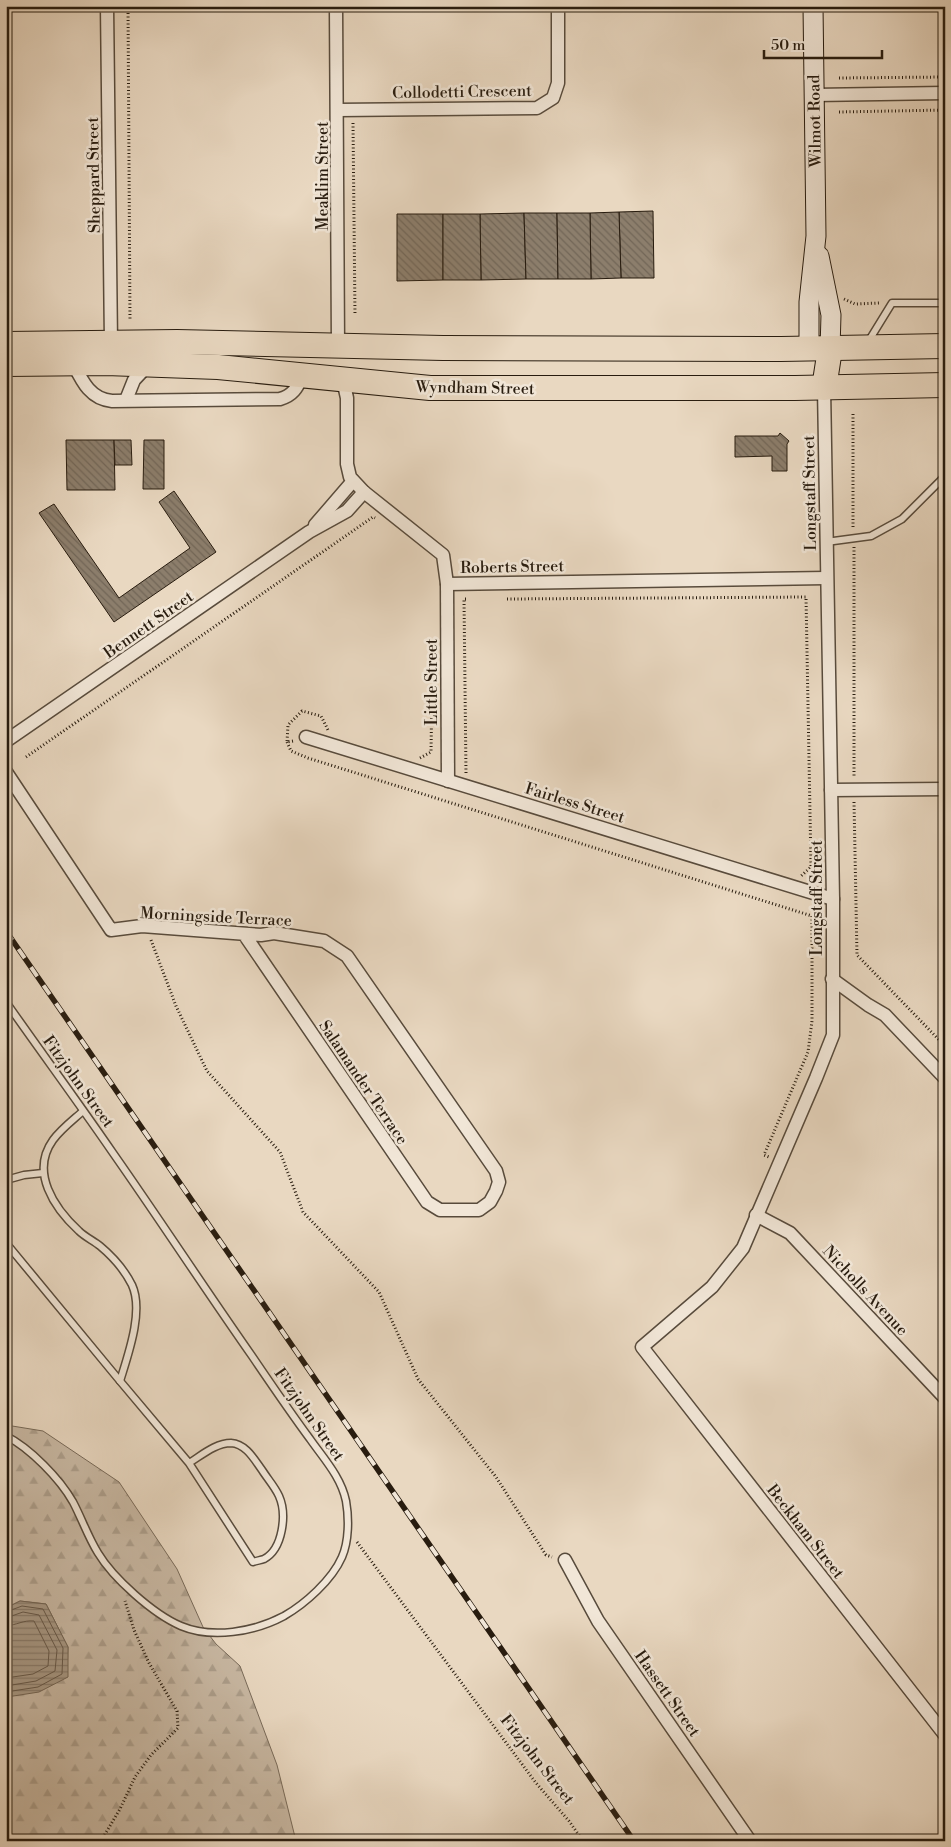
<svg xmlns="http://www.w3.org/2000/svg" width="951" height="1847" font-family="'Libre Bodoni',serif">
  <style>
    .forest { fill: url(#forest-firs); stroke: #786a59 }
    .water { fill: url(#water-rules); stroke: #746655 }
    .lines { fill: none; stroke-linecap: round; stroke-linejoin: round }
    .shore { stroke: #685a4a; stroke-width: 1 }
    .building { fill: url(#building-back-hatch); stroke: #281c0f }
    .lane-casing { stroke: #584b3c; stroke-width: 9 }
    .street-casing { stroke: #584b3c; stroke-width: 15 }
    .secondary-casing { stroke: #281c0f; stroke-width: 21 }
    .highway-casing { stroke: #281c0f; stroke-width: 26 }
    .path { stroke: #281c0f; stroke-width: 3; stroke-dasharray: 1 2.5; stroke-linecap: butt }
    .lane { stroke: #f1e6d7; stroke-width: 6 }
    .street { stroke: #f1e6d7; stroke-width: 12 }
    .secondary { stroke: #f1e6d7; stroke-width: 19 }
    .highway { stroke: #e9d8c1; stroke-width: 24 }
    .rail-casing { stroke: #281c0f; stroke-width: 5.5 }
    .rail { stroke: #f1e6d7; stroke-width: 4; stroke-dasharray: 11; stroke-linecap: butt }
    .labels { text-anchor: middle; stroke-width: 5; stroke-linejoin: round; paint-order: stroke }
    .street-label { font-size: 16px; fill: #281c0f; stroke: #f1e6d7 }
  </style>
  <defs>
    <pattern id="forest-firs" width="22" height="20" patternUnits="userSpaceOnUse" patternTransform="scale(1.25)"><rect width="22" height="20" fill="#c8b8a3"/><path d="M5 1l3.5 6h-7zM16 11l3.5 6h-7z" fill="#ac9e8b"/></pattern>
    <pattern id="water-rules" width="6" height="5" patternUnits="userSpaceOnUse" patternTransform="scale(1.25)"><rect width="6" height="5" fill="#a79884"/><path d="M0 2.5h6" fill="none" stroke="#887b6a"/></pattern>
    <pattern id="building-back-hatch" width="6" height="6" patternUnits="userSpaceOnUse" patternTransform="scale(1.25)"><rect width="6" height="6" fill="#8c7e6c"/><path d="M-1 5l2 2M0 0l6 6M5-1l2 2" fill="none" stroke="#726657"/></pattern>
  </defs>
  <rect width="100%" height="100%" fill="#e9d8c1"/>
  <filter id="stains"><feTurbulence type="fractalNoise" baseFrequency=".004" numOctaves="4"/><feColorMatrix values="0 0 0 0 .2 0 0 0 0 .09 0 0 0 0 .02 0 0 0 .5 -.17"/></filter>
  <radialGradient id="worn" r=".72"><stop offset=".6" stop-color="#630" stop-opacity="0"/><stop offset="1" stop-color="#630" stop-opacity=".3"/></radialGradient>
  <!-- forest -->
  <polygon class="forest" points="6,1425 43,1431 119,1482 177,1569 203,1627 216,1644 240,1666 277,1765 296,1841 6,1841 6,1696 7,1697 67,1677 68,1647 46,1604 20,1601 6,1608"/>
  <!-- water -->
  <polygon class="water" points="20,1601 46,1604 68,1647 68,1677 39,1692 7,1697 6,1608"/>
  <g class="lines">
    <!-- shore -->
    <g class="shore">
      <polyline points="6,1612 22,1606 43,1609 63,1648 62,1674 38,1687 6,1692"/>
      <polyline points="6,1618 23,1612 39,1615 57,1650 55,1671 36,1681 6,1686"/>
      <path d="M6,1626C17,1625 23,1620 34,1621L49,1651L48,1666L33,1674L6,1678"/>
    </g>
  </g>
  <!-- building -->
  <g class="building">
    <polygon points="653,211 654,278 621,278 619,212"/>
    <polygon points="619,212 621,278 591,279 590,213"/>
    <polygon points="524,213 526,279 481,280 480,214"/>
    <polygon points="524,213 557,213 558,279 526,279"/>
    <polygon points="557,213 590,213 591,279 558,279"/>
    <polygon points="397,214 443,214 443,280 397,281"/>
    <polygon points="443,214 480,214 481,280 443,280"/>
    <polygon points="780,433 789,441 787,444 787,471 772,471 772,456 735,457 735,436 778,436"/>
    <polygon points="66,440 114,440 115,490 67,490"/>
    <polygon points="114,440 131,440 132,465 115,465"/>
    <polygon points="144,440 164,440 164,489 143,489"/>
    <polygon points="174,491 216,552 114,622 39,513 54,504 119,598 190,548 159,502"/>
  </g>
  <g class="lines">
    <!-- lane casing -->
    <g class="lane-casing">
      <g id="lane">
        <polyline points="868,342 892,303 945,303"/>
        <polyline points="826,542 871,536 902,519 945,476"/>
        <path d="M6,1002C41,1052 78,1102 113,1153C160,1220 205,1289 252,1356C271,1384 290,1412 310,1439C324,1459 341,1477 346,1501C349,1518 349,1541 342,1557C332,1580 305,1604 284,1616C254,1632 212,1639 181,1626C153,1614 113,1578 98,1553C88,1537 82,1519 73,1502C60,1479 30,1448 6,1436"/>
        <path d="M83,1111C73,1120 61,1129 53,1140C30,1172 54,1208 79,1231C85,1237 94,1241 100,1246C112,1256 125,1271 132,1285C144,1311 128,1355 120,1381"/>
        <polyline points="6,1180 24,1175 43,1173"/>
        <path d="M6,1243L120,1381L189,1463L253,1562C256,1561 261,1560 264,1559C283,1549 287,1514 279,1496C275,1487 267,1478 262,1470C254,1459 246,1444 231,1443C216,1443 202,1455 189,1463"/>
      </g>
    </g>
    <!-- street casing -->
    <g class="street-casing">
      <g id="street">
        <polyline points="107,6 111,343"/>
        <polyline points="336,6 338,346"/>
        <polyline points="814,95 945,93"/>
        <polyline points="338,110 537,108 553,98 558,83 558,6"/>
        <path d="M73,363C82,381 90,399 112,401L280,399C294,395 297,387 303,375"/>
        <polyline points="343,380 347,398 347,464 350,477 364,492 443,555 447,584 826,578"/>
        <polyline points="824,388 833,899 833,1035 816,1078 743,1248 712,1287 642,1347 945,1735"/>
        <polyline points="126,400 134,380 149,364"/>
        <polyline points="315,525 353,481"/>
        <polyline points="447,584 448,781"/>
        <polyline points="306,737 833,899"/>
        <polyline points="6,741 309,532 347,511 364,492"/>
        <polyline points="6,772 111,930 142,926 261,935 274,933 324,941 347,956 496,1171 499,1182 496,1191 490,1202 479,1210 440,1210 427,1202 244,934"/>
        <polyline points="831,790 945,789"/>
        <polyline points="832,979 868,1005 885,1015 945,1078"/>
        <polyline points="756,1215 790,1233 945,1398"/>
        <polyline points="565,1560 598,1621 750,1841"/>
      </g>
    </g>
    <!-- secondary casing -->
    <g class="secondary-casing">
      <g id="secondary">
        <polyline points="819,256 831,315 830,349"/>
        <polyline points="809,349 809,302 816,236 813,6"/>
      </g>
    </g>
    <!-- highway casing -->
    <g class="highway-casing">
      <g id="highway">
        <polyline points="6,344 177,342 443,348 781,349 945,346"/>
        <polyline points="6,364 106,363 218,367 430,388 795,388 945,385"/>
        <polyline points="824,388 830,349"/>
      </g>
    </g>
    <!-- path -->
    <g class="path">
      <polyline points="128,6 130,321"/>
      <polyline points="839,78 945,77"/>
      <polyline points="839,112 945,110"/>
      <polyline points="353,123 355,315"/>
      <polyline points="844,299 855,304 879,303"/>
      <polyline points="853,414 853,528"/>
      <polyline points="854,547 854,778"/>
      <polyline points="507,599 806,597 811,867 801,876"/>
      <polyline points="293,741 287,742 288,725 302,711 321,716 328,730"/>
      <polyline points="287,742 291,751 308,758 812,916 812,1021 808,1052 764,1155 769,1157"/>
      <polyline points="26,757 360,526 373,517 375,518"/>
      <polyline points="420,758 431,752 432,684"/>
      <polyline points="466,773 464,599 466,599"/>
      <polyline points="854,802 857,955 945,1046"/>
      <polyline points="151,940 176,1006 207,1071 280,1152 303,1212 379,1292 418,1379 496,1477 546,1555 552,1557"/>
      <polyline points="357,1542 536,1783 569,1821 583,1841"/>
      <polyline points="101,1841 120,1809 135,1777 151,1755 178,1728 177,1711 149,1663 134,1630 125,1601"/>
    </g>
    <!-- lane -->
    <use href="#lane" class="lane"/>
    <!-- street -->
    <use href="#street" class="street"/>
    <!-- secondary -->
    <use href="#secondary" class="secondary"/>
    <!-- highway -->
    <use href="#highway" class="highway"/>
    <!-- rail casing -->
    <g class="rail-casing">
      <polyline id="rail" points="6,931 634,1841"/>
    </g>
    <!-- rail -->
    <use href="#rail" class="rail"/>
  </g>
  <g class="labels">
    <!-- street labels -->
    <g class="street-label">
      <text transform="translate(462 91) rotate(-1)" y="6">Collodetti Crescent</text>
      <text transform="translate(814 121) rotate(-91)" y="6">Wilmot Road</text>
      <text transform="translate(93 175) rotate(-91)" y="6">Sheppard Street</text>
      <text transform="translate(322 176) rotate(-90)" y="6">Meaklim Street</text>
      <text transform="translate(475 387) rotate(1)" y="6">Wyndham Street</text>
      <text transform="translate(809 493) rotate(-91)" y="6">Longstaff Street</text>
      <text transform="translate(512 566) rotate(-1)" y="6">Roberts Street</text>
      <text transform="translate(148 624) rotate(-35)" y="6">Bennett Street</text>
      <text transform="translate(431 682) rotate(-90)" y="6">Little Street</text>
      <text transform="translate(575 802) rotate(17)" y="6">Fairless Street</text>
      <text transform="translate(816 898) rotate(-90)" y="6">Longstaff Street</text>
      <text transform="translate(216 916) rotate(3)" y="6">Morningside Terrace</text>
      <text transform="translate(79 1081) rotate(54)" y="6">Fitzjohn Street</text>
      <text transform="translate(364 1082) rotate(56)" y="6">Salamander Terrace</text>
      <text transform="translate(866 1290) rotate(47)" y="6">Nicholls Avenue</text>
      <text transform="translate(310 1414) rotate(55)" y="6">Fitzjohn Street</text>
      <text transform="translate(806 1531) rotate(52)" y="6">Beckham Street</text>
      <text transform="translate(668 1693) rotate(55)" y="6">Hassett Street</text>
      <text transform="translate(538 1759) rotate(52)" y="6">Fitzjohn Street</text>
    </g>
  </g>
  <!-- margin -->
  <rect width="951" height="1847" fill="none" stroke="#e9d8c1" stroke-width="25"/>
  <rect x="8" y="8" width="936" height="1832" fill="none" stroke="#281c0f" stroke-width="2.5"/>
  <rect x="12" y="12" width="926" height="1822" fill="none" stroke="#281c0f"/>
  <!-- scale -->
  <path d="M764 50v8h118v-8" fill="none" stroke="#281c0f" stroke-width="2.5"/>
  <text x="771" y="50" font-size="15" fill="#281c0f" stroke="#f1e6d7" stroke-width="4" paint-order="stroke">50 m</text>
  <rect width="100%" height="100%" filter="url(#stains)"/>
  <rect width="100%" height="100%" fill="url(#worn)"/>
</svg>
